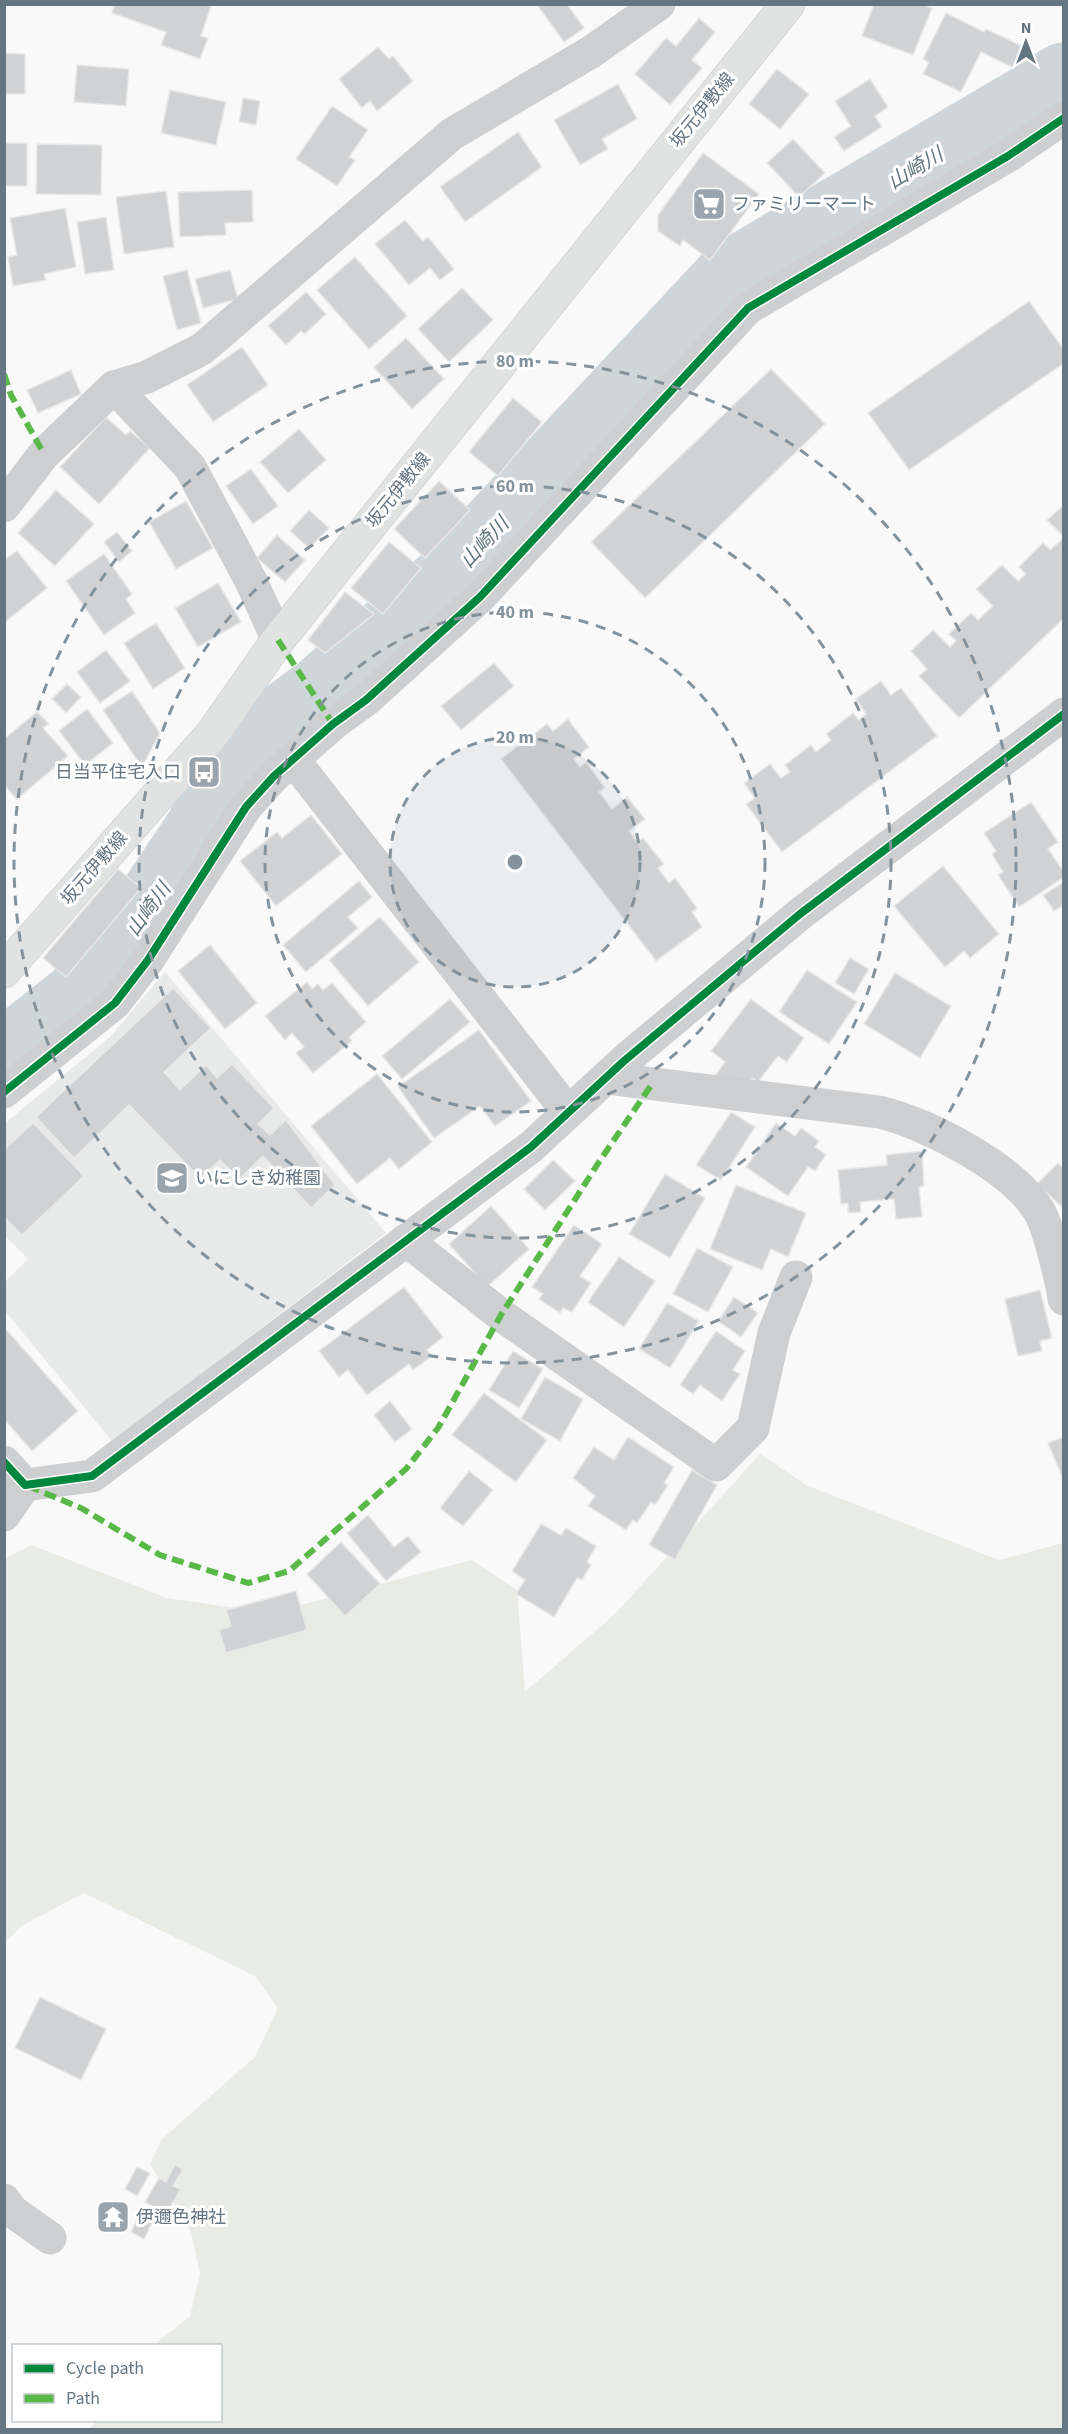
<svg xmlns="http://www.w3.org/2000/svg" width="1068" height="2434" font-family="'Source Sans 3','Noto Sans JP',sans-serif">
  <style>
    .built { fill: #e8e9e9 }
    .green { fill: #e8ebe6 }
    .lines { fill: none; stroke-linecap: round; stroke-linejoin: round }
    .river { stroke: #ced6d9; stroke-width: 75 }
    .building { fill: #d0d2d3; stroke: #e8e8e8; stroke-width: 1.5 }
    .major-casing { stroke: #d5d6d7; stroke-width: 35 }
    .minor { stroke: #cecfd0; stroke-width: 33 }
    .major { stroke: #e1e2e2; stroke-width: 33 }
    .quiet { stroke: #58b947; stroke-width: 6; stroke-dasharray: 12 6; stroke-linecap: butt }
    .cycleway-casing { stroke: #fff; stroke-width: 11 }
    .cycleway { stroke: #00873e; stroke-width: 8 }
    .ring { fill: none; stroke: #84929c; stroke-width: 3; stroke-dasharray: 10 8 }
    .labels { text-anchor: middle; stroke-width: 6; stroke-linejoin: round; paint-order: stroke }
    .street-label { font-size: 18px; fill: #657683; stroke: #fff }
    .poi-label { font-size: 18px; fill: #657683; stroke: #fff; text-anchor: start }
    .water-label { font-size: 20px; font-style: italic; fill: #60757c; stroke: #fff }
    .centre { fill: #84929c; stroke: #fff; stroke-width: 3 }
    .ring-label { font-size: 18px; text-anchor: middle; font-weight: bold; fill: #84929c; stroke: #fff; stroke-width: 6; stroke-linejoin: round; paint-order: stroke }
  </style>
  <rect width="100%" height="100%" fill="#f9f9f9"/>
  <!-- built -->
  <polygon class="built" points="165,972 386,1233 112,1441 5,1311 5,1282 28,1259 5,1236 5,1123 110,1037"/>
  <!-- green -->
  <polygon class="green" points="760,1454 806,1485 999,1560 1063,1543 1063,2429 90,2429 96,2421 220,2420 220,2346 154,2345 190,2316 200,2274 191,2232 150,2164 162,2139 255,2057 278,2008 255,1976 84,1893 21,1926 5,1943 5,1559 31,1545 167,1598 270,1613 472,1560 517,1590 525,1692 616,1613"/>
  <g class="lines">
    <!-- river -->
    <polyline class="river" points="4,1058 81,997 144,917 201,832 246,748 320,694 448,581 732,277 1048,91 1064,80"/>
  </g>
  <!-- building -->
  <g class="building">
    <polygon points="115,4 206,4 211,6 201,36 208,38 200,59 161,45 166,32 112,13"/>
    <polygon points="539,4 567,4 584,28 564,42 538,6"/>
    <polygon points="874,4 922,4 932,8 913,55 862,36"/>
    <polygon points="946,13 984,32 986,29 1024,47 1014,68 981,52 961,92 923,74 929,62 923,59"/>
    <polygon points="699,18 715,32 692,60 702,68 670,105 635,74 666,38 676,46"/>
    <polygon points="378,47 389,59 393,56 413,81 377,111 370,101 362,108 339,79"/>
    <polygon points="4,53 25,54 25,94 4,94"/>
    <polygon points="77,65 129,69 126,106 74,102"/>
    <polygon points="777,69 809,94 780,129 749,104"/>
    <polygon points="870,79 888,107 875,116 882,127 844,151 834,137 851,126 835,101"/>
    <polygon points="618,84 637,119 602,139 608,149 580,165 554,120"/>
    <polygon points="170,90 226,102 216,145 161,133"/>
    <polygon points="243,98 260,101 256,125 239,122"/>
    <polygon points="332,106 368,130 349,157 355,160 337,186 296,159"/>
    <polygon points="518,132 542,167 465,222 440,187"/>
    <polygon points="793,139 825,173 799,197 767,163"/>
    <rect x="4" y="143" width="23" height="43"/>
    <polygon points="37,144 102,145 101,195 36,194"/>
    <polygon points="703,153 759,194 710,260 683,240 680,246 658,231 658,215"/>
    <polygon points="252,190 253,222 225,223 226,235 180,237 178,192"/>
    <polygon points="166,191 174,247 124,254 116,197"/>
    <polygon points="65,208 76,267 44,274 46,280 13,286 8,257 17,255 10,218"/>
    <polygon points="106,217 114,270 85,274 77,222"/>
    <polygon points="405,220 423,241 428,237 454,269 440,280 430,268 409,285 375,244"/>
    <polygon points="355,257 407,316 369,349 317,290"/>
    <polygon points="187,270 201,323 177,330 163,276"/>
    <polygon points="230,270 238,299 203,308 195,279"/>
    <polygon points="462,288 493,320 449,362 418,329"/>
    <polygon points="306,292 326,314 305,334 301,331 286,345 268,326"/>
    <polygon points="1029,301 1064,350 1064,363 909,470 868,413"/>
    <polygon points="406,338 444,379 412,409 374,367"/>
    <polygon points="242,347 268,385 213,422 187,385"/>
    <polygon points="771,369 825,424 645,598 591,542"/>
    <polygon points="71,370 81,394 38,413 27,390"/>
    <polygon points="513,398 542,422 498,476 469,452"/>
    <polygon points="106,417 126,435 130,431 150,448 99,504 60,467"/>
    <polygon points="299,429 326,460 288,493 260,462"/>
    <polygon points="251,469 278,506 253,524 226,486"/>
    <polygon points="439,481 470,510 425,558 394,529"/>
    <polygon points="56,490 94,524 55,566 18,533"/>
    <polygon points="186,501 213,548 176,569 149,522"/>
    <polygon points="1064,505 1064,537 1047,520"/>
    <polygon points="309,510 329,528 309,548 290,531"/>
    <polygon points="117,532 132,551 119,562 104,542"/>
    <polygon points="277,535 305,560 285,582 257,558"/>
    <polygon points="1064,538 1064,618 959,718 919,676 927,669 911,651 933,630 950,647 956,641 949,634 971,613 978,620 993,606 976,589 1002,565 1018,581 1026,574 1019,567 1043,543 1050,550"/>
    <polygon points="389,542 421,568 383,614 351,588"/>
    <polygon points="17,551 47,588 4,623 4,560"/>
    <polygon points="104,554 132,594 126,599 135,613 104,635 66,581"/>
    <polygon points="218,583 241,622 198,647 175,608"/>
    <polygon points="345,592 374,614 325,653 308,640"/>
    <polygon points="156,623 185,668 153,689 124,643"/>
    <polygon points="106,650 130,681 100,703 77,672"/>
    <polygon points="494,663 514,686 461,730 441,706"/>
    <polygon points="881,681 891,695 901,688 937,736 782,852 746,804 755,798 744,783 770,764 781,778 790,772 785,765 811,745 816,752 831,740 826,734 853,713 859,720 866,714 856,699"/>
    <polygon points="67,684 81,697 66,713 52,699"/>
    <polygon points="132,691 160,733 142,767 103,710"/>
    <polygon points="87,709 113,743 85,765 59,731"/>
    <polygon points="37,712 49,724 43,728 68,756 17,799 4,785 4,739"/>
    <polygon points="568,719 589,747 574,759 580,767 586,762 605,788 599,792 612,809 627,797 645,819 629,831 637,842 643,838 664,864 658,868 669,883 675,878 697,908 692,912 702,927 656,961 501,759 547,724 553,731"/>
    <polygon points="1031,802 1058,842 1048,849 1064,872 1064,877 1019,907 998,875 1003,872 992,854 996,851 984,833"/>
    <polygon points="311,815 342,854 276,906 240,861 277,832 282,838"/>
    <polygon points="943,866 999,934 970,958 964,951 945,967 894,906"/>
    <polygon points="118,869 141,888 66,977 43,958"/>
    <polygon points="359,881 372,897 348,917 358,928 306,972 283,945"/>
    <polygon points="1064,882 1064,905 1054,911 1043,895"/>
    <polygon points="380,917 419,962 368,1006 329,960"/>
    <polygon points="210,945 257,1003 225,1029 178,971"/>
    <polygon points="850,958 869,969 854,994 835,983"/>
    <polygon points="807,970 857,1002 829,1044 779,1012"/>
    <polygon points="895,973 951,1006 920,1058 864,1024"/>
    <polygon points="307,982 312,989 318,984 323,990 332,983 366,1022 349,1037 352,1041 313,1073 296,1053 304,1047 292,1033 285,1040 265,1016"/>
    <polygon points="173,988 211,1028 164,1072 180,1090 206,1065 217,1078 232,1064 274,1108 258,1124 270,1135 286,1120 335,1185 311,1208 263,1156 239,1179 220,1160 200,1178 129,1105 74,1158 36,1117"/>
    <polygon points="450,999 470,1022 402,1079 382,1056"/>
    <polygon points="751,999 804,1038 787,1062 778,1056 758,1082 753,1078 750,1081 715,1076 725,1062 711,1051"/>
    <polygon points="479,1030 531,1101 495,1126 480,1106 434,1138 398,1087"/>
    <polygon points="377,1074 432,1142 399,1169 390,1158 357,1184 311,1126"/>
    <polygon points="731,1112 755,1127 721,1180 696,1165"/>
    <polygon points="33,1123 84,1176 22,1235 4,1217 4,1150"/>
    <polygon points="776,1123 795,1136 801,1128 819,1141 815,1147 826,1155 815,1171 808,1167 788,1196 746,1167"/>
    <polygon points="922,1151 924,1186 919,1187 922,1217 896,1219 894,1199 860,1202 861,1212 848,1213 848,1203 841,1204 838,1170 887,1165 886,1155"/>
    <polygon points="553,1160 575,1181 545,1210 524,1189"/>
    <polygon points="1058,1163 1064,1169 1064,1202 1061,1206 1037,1184"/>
    <polygon points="665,1174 705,1198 670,1258 629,1234"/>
    <polygon points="736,1185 806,1213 788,1257 771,1249 762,1270 710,1249"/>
    <polygon points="491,1206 529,1249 487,1287 449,1244"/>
    <polygon points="574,1225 602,1244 580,1276 591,1283 572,1312 563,1308 560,1313 539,1299 543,1294 532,1287"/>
    <polygon points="697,1248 733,1267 708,1312 673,1294"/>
    <polygon points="619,1257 655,1281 624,1327 588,1302"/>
    <polygon points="404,1287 443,1337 427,1350 432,1356 413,1370 409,1364 367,1395 348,1370 339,1377 319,1351"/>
    <polygon points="1040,1290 1052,1338 1040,1341 1042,1351 1018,1356 1005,1299"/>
    <polygon points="734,1297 758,1313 741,1337 718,1321"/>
    <polygon points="667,1303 699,1321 670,1368 639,1349"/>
    <polygon points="4,1327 78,1411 32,1451 4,1419"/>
    <polygon points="716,1331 745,1351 733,1370 740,1374 722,1401 700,1385 693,1394 680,1385"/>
    <polygon points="513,1351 543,1369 519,1408 489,1390"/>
    <polygon points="545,1377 583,1399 560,1441 521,1419"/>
    <polygon points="484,1393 547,1440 516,1482 452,1435"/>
    <polygon points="390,1401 412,1429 395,1442 374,1415"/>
    <polygon points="628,1437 674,1467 664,1483 668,1485 655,1505 651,1502 637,1523 633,1520 626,1530 588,1506 595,1496 573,1478 594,1447 614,1460"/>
    <polygon points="1064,1437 1064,1481 1048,1443"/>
    <polygon points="692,1470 717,1485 675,1560 649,1545"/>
    <polygon points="469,1471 493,1490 463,1526 440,1508"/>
    <polygon points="368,1515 394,1547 408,1536 421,1552 386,1581 347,1533"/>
    <polygon points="541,1524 561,1535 566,1528 596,1546 587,1562 591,1565 582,1580 577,1578 554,1617 516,1594 525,1580 512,1571"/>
    <polygon points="341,1542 380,1584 345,1616 307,1574"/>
    <polygon points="296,1591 307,1630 226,1653 219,1630 231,1626 226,1610"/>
    <polygon points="40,1997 106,2029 81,2080 15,2048"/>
    <polygon points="175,2164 183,2169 173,2186 181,2189 166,2214 145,2202 159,2178 166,2182"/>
    <polygon points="137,2167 150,2173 137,2196 125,2189"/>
    <polygon points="141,2212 154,2219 144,2239 131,2232"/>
  </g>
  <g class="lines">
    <!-- major casing -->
    <g class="major-casing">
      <polyline id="major" points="4,971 213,733 278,640 788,4"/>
    </g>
    <!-- minor -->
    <g class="minor">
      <polyline points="114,387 190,467 251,581 278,640"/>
      <polyline points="4,506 44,454 114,387 147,377 202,349 452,134 591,52 659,4"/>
      <polyline points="293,759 568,1112"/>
      <path d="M606,1078L879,1112C927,1123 1013,1168 1039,1211C1048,1225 1062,1282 1064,1299"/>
      <polyline points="4,1092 115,1003 148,960 246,807 274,776 333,724 366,700 480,597 748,308 1008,156 1064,118"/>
      <polyline points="406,1240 501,1315 716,1465 753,1428 774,1333 796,1277"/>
      <polyline points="4,1462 25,1485 92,1476 531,1147 624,1061 800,914 1064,714"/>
      <polyline points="4,1515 25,1485"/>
      <polyline points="4,2200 12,2211 50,2238"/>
    </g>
    <!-- major -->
    <use href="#major" class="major"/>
    <!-- quiet -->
    <g class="quiet">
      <polyline points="4,374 11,395 44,454"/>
      <polyline points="278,640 333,724"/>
      <polyline points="28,1486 81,1508 160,1555 248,1583 289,1571 406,1469 438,1428 501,1315 599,1162 652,1084"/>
    </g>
    <!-- cycleway casing -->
    <g class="cycleway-casing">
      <g id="cycleway">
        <polyline points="4,1092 115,1003 148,960 246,807 274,776 333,724 366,700 480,597 748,308 1008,156 1064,118"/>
        <polyline points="4,1462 25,1485 92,1476 531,1147 624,1061 800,914 1064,714"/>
      </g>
    </g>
    <!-- cycleway -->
    <use href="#cycleway" class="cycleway"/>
  </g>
  <!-- distance rings -->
  <circle cx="515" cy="862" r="125" fill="#84929c" fill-opacity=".12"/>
  <g class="ring">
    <circle cx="515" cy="862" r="125"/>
    <circle cx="515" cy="862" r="250"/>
    <circle cx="515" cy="862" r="376"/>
    <circle cx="515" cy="862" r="501"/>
  </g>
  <!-- icons -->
  <defs>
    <g id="supermarket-square" transform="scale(1.725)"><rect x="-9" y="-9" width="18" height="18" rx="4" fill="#99a4ac" stroke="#fff"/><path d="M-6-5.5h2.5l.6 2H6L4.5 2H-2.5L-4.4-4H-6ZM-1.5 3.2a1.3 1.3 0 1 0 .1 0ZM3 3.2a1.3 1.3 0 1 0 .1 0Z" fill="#fff"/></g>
    <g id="bus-square" transform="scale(1.725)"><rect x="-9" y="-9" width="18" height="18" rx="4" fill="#99a4ac" stroke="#fff"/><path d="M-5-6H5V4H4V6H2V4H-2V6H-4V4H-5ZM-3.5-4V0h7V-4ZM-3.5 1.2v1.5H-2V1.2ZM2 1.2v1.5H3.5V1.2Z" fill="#fff"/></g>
    <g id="school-square" transform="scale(1.725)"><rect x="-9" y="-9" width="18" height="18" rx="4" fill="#99a4ac" stroke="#fff"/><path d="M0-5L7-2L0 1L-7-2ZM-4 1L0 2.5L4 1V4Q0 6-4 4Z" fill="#fff"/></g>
    <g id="temple-square" transform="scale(1.725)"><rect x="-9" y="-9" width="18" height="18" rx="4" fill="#99a4ac" stroke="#fff"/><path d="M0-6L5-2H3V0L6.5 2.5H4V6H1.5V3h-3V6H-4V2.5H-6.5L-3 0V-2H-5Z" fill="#fff"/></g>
  </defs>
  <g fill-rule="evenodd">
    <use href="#supermarket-square" x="709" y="204"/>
    <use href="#bus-square" x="204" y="772"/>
    <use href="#school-square" x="172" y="1178"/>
    <use href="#temple-square" x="113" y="2217"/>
  </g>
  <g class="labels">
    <!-- street labels -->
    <g class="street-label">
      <text transform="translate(702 110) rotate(-51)" y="6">坂元伊敷線</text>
      <text transform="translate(398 490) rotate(-51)" y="6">坂元伊敷線</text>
      <text transform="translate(94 868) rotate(-49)" y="6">坂元伊敷線</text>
    </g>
    <!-- poi labels -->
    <g class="poi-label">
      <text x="732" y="210">ファミリーマート</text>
      <text x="181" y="778" text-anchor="end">日当平住宅入口</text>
      <text x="195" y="1184">いにしき幼稚園</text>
      <text x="136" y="2223">伊邇色神社</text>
    </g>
    <!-- water labels -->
    <g class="water-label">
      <text transform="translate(915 168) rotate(-31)" y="7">山崎川</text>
      <text transform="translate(484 542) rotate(-47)" y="7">山崎川</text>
      <text transform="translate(148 909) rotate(-54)" y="7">山崎川</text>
    </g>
  </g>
  <circle cx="515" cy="862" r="9" class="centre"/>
  <g class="ring-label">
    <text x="515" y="367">80 m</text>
    <text x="515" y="492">60 m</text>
    <text x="515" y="618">40 m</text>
    <text x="515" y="743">20 m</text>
  </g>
  <!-- border -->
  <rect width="1068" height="2434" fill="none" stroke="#657683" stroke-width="12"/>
  <!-- legend -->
  <rect x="12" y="2344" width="210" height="78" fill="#ffffff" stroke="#c1c8cd" stroke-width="1.5"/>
  <rect x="24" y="2364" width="30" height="9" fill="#00873e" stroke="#c1c8cd" stroke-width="1.5"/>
  <text x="66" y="2374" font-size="18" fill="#657683">Cycle path</text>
  <rect x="24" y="2394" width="30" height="9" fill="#58b947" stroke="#c1c8cd" stroke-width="1.5"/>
  <text x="66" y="2404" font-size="18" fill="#657683">Path</text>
  <!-- north arrow -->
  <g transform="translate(1026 42)" stroke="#ffffff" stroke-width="4.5" paint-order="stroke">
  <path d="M0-4.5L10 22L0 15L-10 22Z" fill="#657683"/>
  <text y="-9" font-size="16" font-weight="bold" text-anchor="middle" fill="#657683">N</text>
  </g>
</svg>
